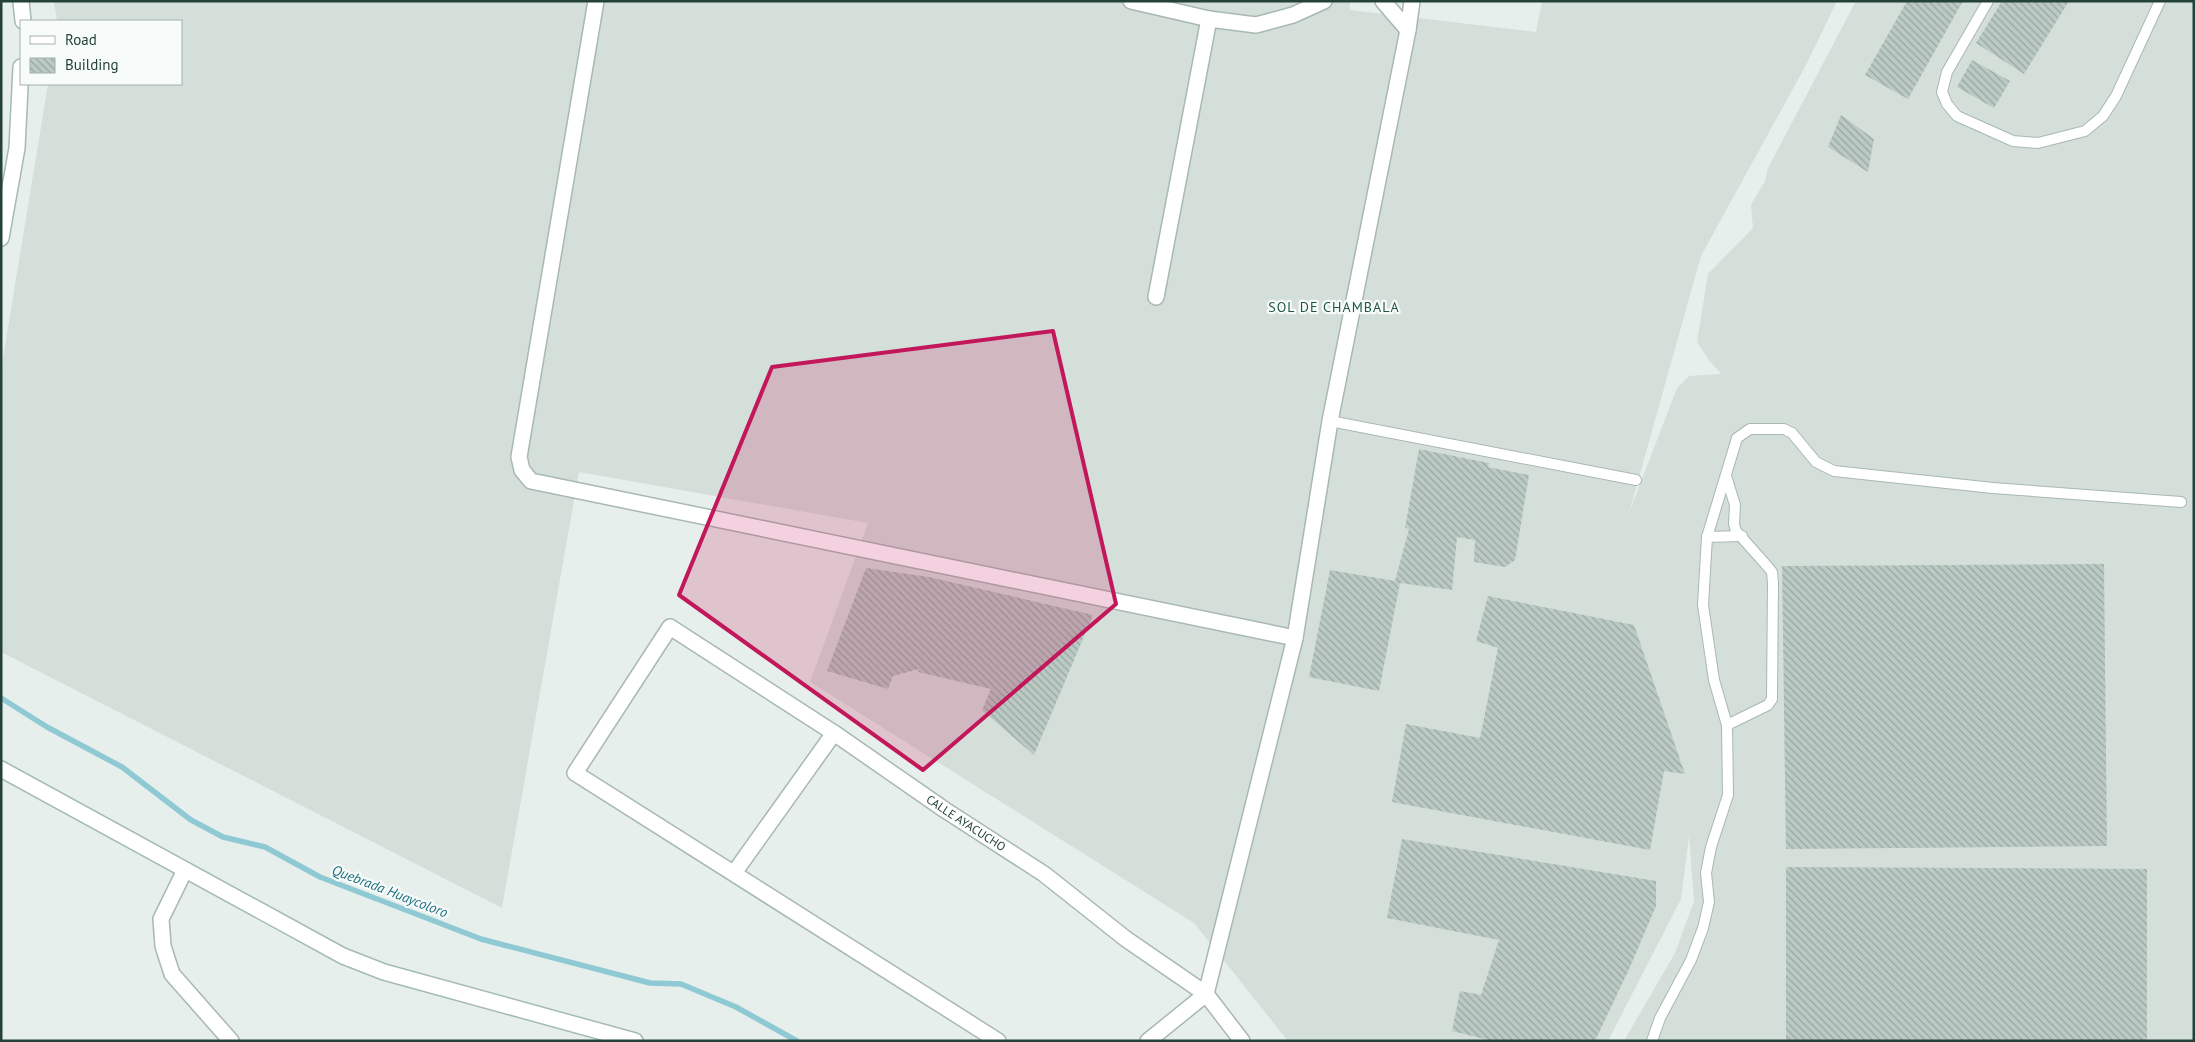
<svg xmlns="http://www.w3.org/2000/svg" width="2195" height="1042" font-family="'PT Sans',sans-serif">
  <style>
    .built { fill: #d4dfda }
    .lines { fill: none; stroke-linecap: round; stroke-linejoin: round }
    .stream { stroke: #8ec9d4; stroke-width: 5.5 }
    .building { fill: url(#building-back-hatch) }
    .service-casing { stroke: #a8b8b2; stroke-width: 12 }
    .minor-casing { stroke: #a8b8b2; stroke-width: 18 }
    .tertiary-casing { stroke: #a8b8b2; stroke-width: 18 }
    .secondary-casing { stroke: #a4bbb3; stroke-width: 18 }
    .service { stroke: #fff; stroke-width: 10 }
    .minor { stroke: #fff; stroke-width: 15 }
    .tertiary { stroke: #fff; stroke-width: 15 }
    .secondary { stroke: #fff; stroke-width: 15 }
    .marked { fill: #c2185b; fill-opacity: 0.2; stroke: #c2185b; stroke-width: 4; stroke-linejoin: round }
    .labels { text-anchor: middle; stroke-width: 4.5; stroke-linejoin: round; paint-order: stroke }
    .street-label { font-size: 12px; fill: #24423a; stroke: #f7fbf9 }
    .neighbourhood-label { font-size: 14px; letter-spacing: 1px; fill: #1f5548; stroke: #f7fbf9 }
    .water-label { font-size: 14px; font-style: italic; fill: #1c6f80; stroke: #f7fbf9 }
  </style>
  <defs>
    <pattern id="building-back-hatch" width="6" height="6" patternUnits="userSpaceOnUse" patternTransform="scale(1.25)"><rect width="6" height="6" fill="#bbcac4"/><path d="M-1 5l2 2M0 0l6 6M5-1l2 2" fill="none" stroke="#98a6a0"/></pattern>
  </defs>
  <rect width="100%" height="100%" fill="#e6efeb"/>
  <!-- built -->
  <polygon class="built" points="54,1 1350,1 1350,10 1536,32 1542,1 1837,1 1806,65 1701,256 1629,513 1677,388 1689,376 1721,374 1708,359 1697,342 1708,274 1753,228 1751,205 1765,181 1768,168 1856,1 2194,1 2194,1041 1624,1041 1675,953 1694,901 1689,836 1681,899 1608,1041 1288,1041 1194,923 810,682 868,523 579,472 502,908 1,652 1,370 48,84 181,84 181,21 57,21"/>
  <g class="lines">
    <!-- stream -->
    <polyline class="stream" points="1,698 47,727 122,767 191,820 223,837 265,847 320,877 481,939 650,983 681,984 736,1007 797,1041"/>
  </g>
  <!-- building -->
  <g class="building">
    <polygon points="1907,1 1963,1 1908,99 1865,75"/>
    <polygon points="2002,1 2069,1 2024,74 1976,43"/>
    <polygon points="1972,60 2010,81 1994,108 1957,87"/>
    <polygon points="1841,115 1874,139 1868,172 1828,147"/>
    <polygon points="1419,449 1489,463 1488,467 1529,475 1515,560 1505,567 1474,562 1475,540 1457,537 1452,590 1400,583 1379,691 1309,677 1330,570 1395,581 1409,529 1405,528"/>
    <polygon points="2104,564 2107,846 1786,849 1782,566"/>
    <polygon points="866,568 929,577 1093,615 1034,755 982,710 991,689 918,672 919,669 893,676 888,689 827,671"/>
    <polygon points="1488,596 1634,625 1685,774 1664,771 1650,850 1392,802 1406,724 1480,738 1498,648 1476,641"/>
    <polygon points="1402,839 1656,881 1656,906 1630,967 1595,1041 1493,1041 1452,1031 1460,991 1481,995 1499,940 1387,918"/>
    <polygon points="1786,867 2147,869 2147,1041 1786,1041"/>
  </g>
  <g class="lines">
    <!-- service casing -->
    <g class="service-casing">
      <g id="service">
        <polyline points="1988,1 1947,72 1942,92 1947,104 1957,116 2013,141 2038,143 2085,131 2103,116 2116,96 2160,1"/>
        <polyline points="1330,421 1636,480"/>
        <polyline points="1726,476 1735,505 1734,524 1736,531 1768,567 1772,572 1773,583 1772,699 1768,705 1727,725"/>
        <polyline points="1707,537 1742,536"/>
        <polyline points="1652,1041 1660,1018 1691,960 1703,928 1709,902 1706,873 1711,847 1728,795 1727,725 1714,680 1703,605 1707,537 1737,438 1750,429 1784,429 1792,433 1816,462 1834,471 1993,488 2181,502"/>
      </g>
    </g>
    <!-- minor casing -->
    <g class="minor-casing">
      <g id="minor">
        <polyline points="21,1 23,21"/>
        <polyline points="596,1 519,457 522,470 531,481 1295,638"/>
        <polyline points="1131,1 1209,19 1256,25 1293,15 1324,1"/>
        <polyline points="1383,1 1408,30"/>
        <polyline points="1,238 17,148 21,67"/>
        <polyline points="1156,297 1209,19"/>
        <polyline points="734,873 834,733"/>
        <path id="s1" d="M998,1041L575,773L670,627L834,733L945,810L1044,874L1126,939L1206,994L1242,1041"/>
        <polyline points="1148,1041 1206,994 1295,638 1330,421 1408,30 1412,1"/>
      </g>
    </g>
    <!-- tertiary casing -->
    <g class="tertiary-casing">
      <polyline id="tertiary" points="185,870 161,919 163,946 172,974 231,1041"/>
    </g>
    <!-- secondary casing -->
    <g class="secondary-casing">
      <polyline id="secondary" points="1,769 343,956 384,972 635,1041"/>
    </g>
    <!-- service -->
    <use href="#service" class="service"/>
    <!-- minor -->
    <use href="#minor" class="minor"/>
    <!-- tertiary -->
    <use href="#tertiary" class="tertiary"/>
    <!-- secondary -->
    <use href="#secondary" class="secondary"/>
  </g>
  <!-- marked area -->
  <path class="marked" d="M1053,331L1116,604L923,770L679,595L772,367Z"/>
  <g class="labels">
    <!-- street labels -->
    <g class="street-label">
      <text dy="4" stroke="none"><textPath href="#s1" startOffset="1030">CALLE AYACUCHO</textPath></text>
    </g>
    <!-- neighbourhood labels -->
    <g class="neighbourhood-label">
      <text x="1334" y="312">SOL DE CHAMBALA</text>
    </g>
    <!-- water labels -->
    <g class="water-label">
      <text transform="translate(390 891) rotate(21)" y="5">Quebrada Huaycoloro</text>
    </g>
  </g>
  <!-- border -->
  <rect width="2195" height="1042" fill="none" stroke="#24423a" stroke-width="5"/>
  <!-- legend -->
  <rect x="20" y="20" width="162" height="65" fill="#f7fbf9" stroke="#a3b1ad"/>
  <rect x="30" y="36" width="25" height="8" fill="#ffffff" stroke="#a3b1ad"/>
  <text x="65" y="45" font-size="15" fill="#24423a">Road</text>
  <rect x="30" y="58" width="25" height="15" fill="url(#building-back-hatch)" stroke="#a3b1ad"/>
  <text x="65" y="70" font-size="15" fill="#24423a">Building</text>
</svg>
